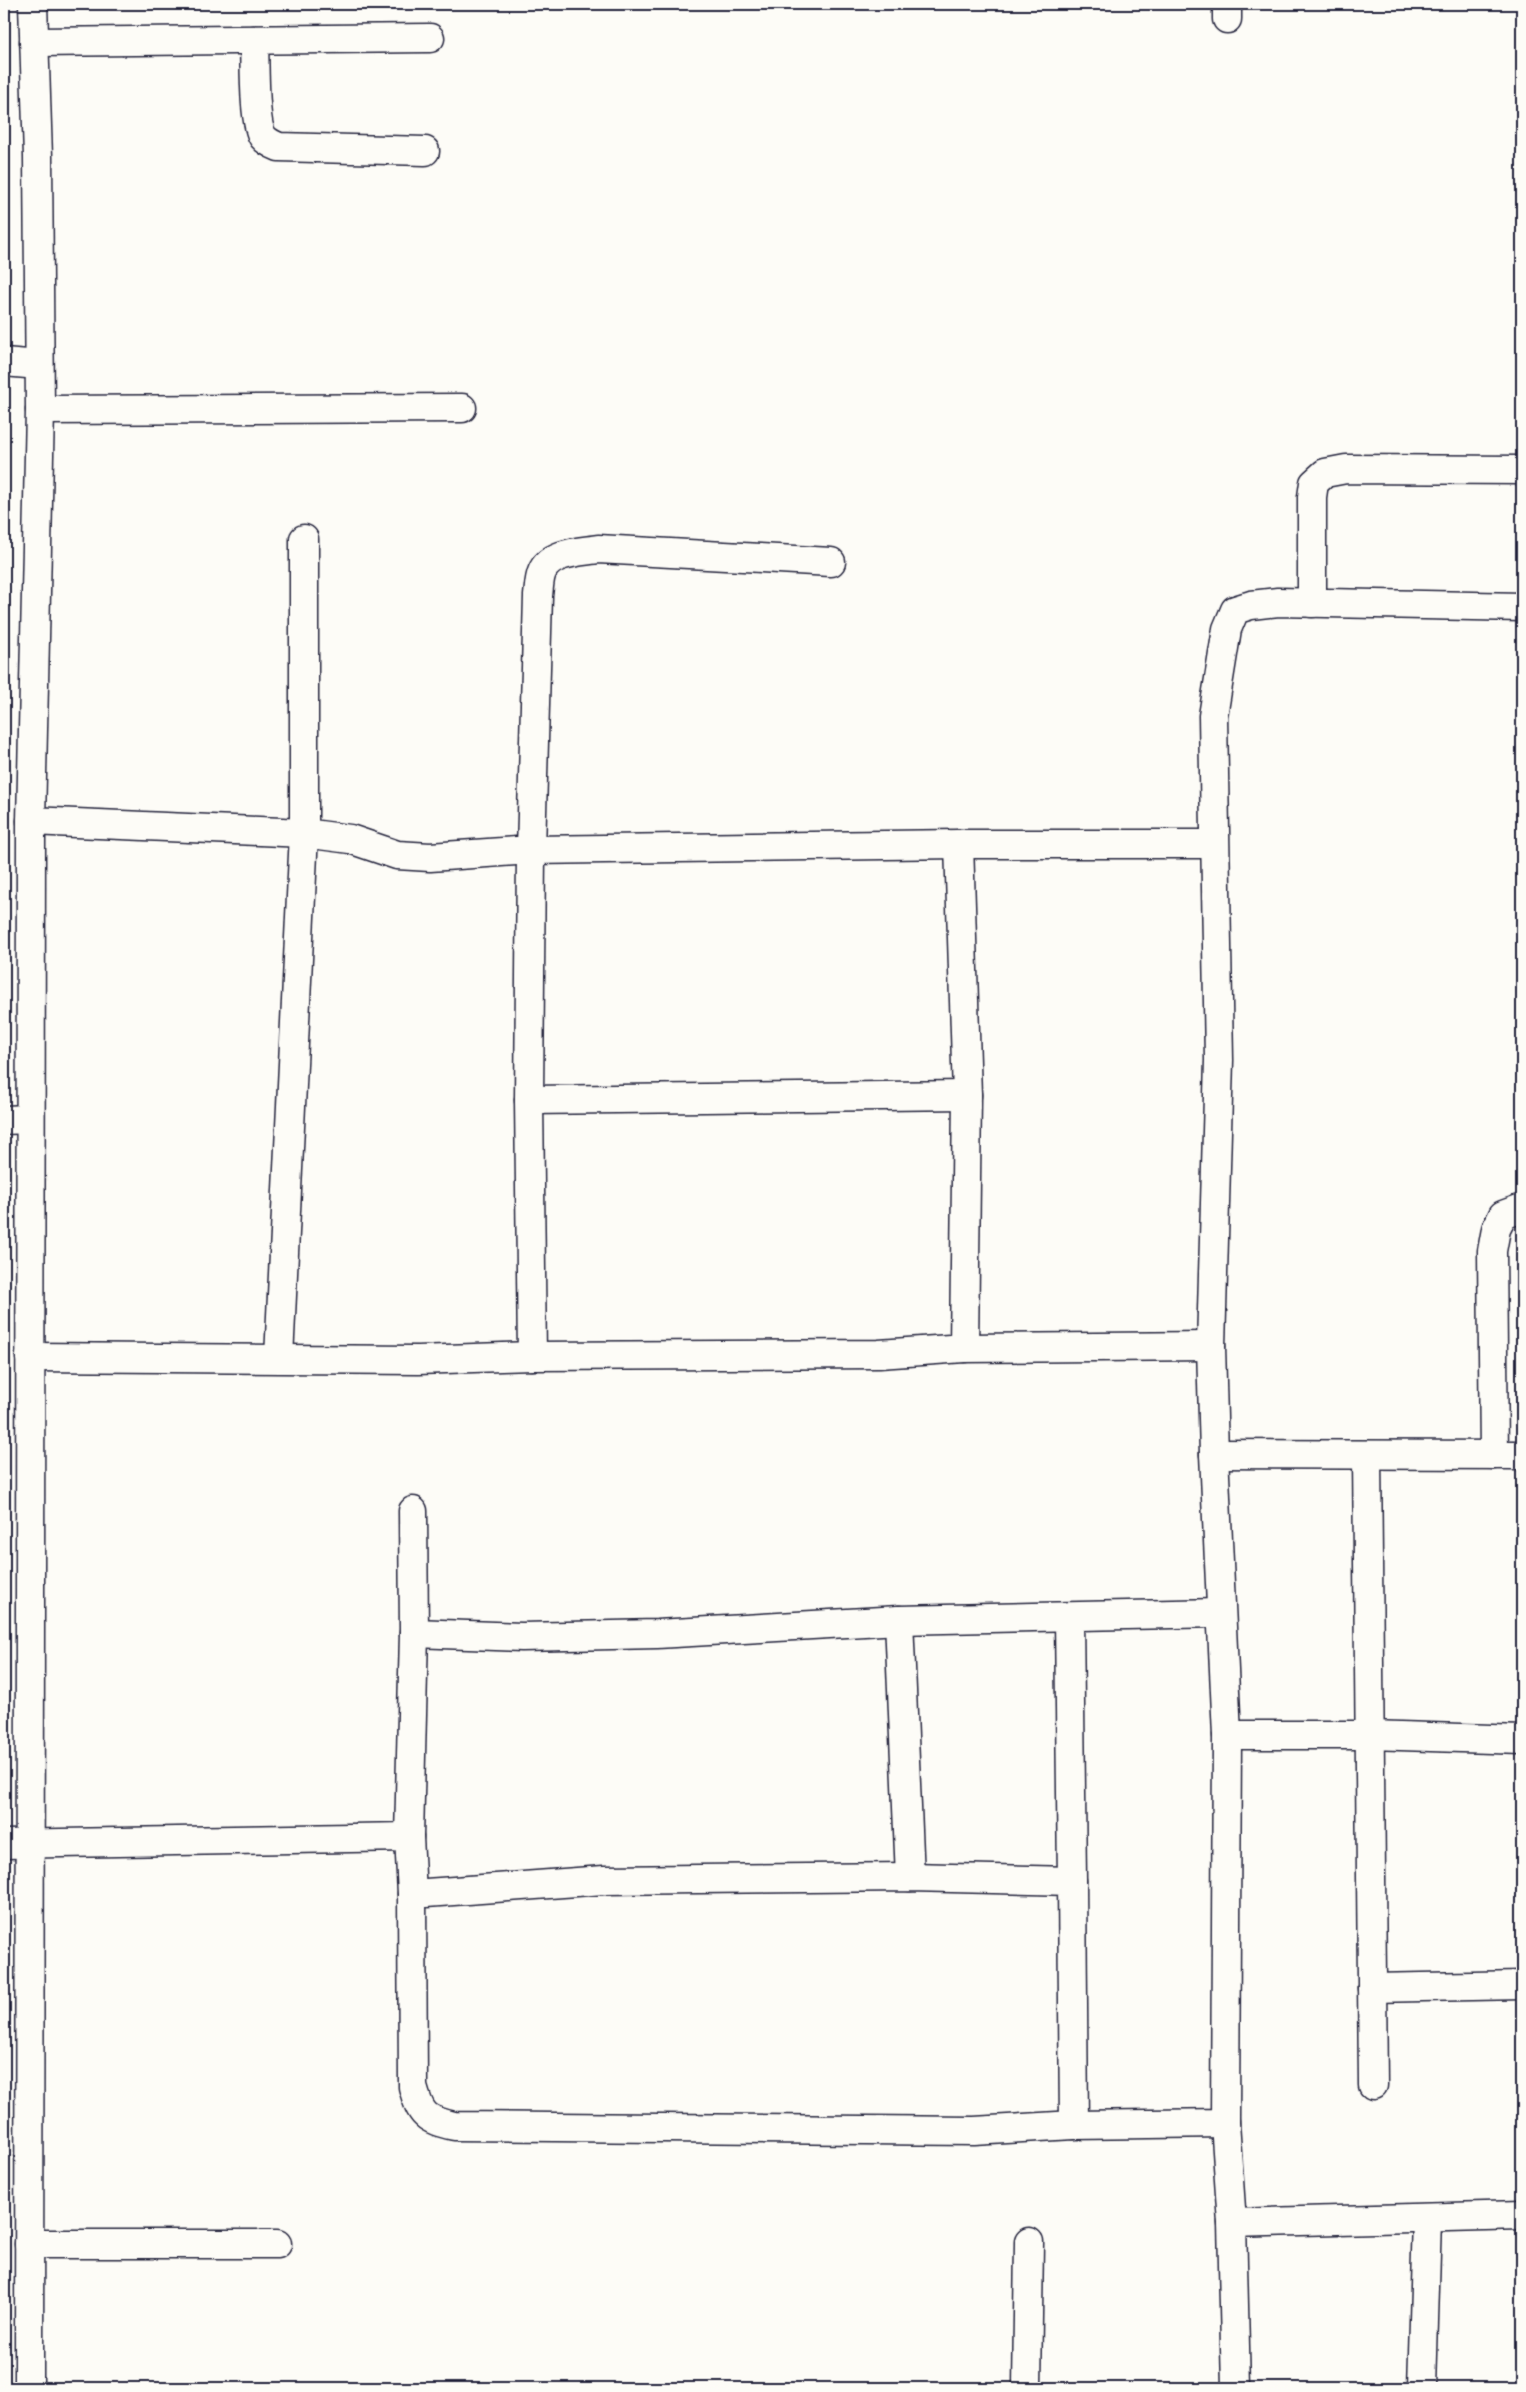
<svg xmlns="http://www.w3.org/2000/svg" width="1526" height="2392" font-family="'Comic Neue',sans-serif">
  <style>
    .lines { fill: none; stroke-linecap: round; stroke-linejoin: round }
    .minor-casing { stroke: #22223b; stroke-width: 31 }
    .minor { stroke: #fdfcf7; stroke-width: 28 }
  </style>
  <rect width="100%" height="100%" fill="#fdfcf7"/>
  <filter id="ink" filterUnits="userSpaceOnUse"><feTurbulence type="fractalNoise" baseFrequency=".02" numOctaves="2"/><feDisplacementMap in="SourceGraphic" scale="10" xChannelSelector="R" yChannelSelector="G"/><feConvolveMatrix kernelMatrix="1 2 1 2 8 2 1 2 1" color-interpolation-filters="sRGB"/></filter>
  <g filter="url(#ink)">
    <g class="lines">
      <!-- minor casing -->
      <g class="minor-casing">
        <g id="minor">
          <polyline points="1227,19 1227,4"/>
          <path d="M254,40C255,60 253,122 263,137C267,142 274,145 279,147L425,151"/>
          <polyline points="34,42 430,38"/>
          <polyline points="4,362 39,365"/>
          <polyline points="40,410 462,408"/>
          <polyline points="1312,603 1312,497 1314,483 1325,473 1346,469 1522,470"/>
          <polyline points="31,821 304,833 350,839 397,855 430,857 531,850 959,844 1214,844"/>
          <polyline points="959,844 967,1095 964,1348"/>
          <polyline points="529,1100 967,1095"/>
          <polyline points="4,1120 30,1119"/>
          <path d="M532,1356L529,1100L531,850L538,596C539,588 539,579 542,572C550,552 580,552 598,549L831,562"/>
          <polyline points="30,1357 418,1360 532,1356 879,1354 964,1348 1211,1346"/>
          <polyline points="279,1358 304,833 304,539"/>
          <polyline points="1214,1454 1522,1455"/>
          <polyline points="1367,1455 1373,2085"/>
          <polyline points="1494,1455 1492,1251 1496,1229 1503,1215 1522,1208"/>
          <polyline points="1069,1617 1072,1881"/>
          <polyline points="899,1620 910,1877"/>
          <polyline points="414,1633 522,1637 657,1634 899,1620 1220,1613"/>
          <polyline points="1227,1735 1370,1735 1522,1740"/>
          <path d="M409,1837L412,1894L413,2087C421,2116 425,2119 454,2126L974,2131L1074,2125L1225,2123L1227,1735L1214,1454L1211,1346L1219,1060L1213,716L1227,629L1235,610L1251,605L1278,602L1522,607"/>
          <polyline points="4,1844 409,1837 414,1633 413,1511"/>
          <polyline points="412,1894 604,1880 910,1877 1072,1881 1074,2125"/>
          <polyline points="1372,1988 1522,1985"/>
          <polyline points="1225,2123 1232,2223 1236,2388"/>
          <polyline points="1232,2223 1522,2215"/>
          <polyline points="29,2244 277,2244"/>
          <polyline points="29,2388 31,821 40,410 38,157 33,4"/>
          <polyline points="1027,2388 1029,2242"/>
          <polyline points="1422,2388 1427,2219"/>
        </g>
      </g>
      <!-- minor -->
      <use href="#minor" class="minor"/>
    </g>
  </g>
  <!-- margin -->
  <rect width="1526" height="2392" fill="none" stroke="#fdfcf7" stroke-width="20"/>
  <rect x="10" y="10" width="1506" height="2372" fill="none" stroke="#22223b" stroke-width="2" filter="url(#ink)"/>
</svg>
